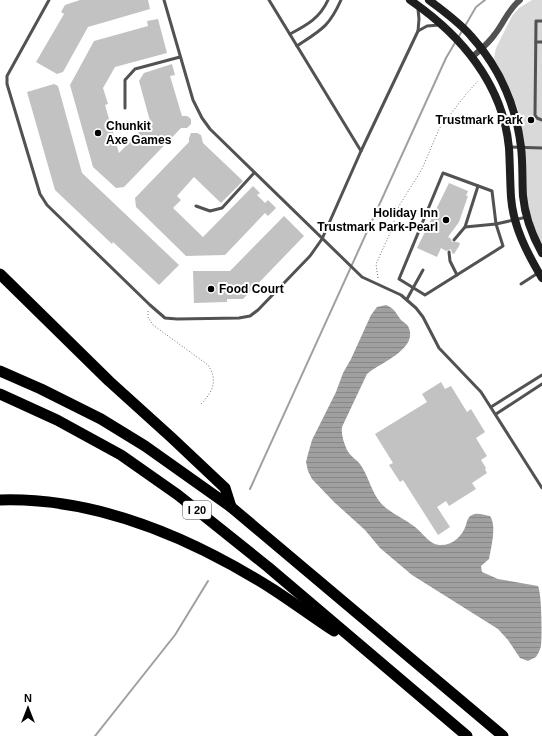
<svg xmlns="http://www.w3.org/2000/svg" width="542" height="736" font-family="Helvetica,sans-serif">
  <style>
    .garden { fill: #d9d9d9 }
    .water { fill: url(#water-rules) }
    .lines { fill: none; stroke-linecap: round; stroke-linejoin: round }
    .stream { stroke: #a0a0a0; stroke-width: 2 }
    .building { fill: #c2c2c2 }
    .path { stroke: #747474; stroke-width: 1; stroke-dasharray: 1 2; stroke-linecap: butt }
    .lane { stroke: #525252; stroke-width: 3 }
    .street { stroke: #525252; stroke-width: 6 }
    .secondary { stroke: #1f1f1f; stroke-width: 8 }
    .highway { stroke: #000; stroke-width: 11 }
    .poi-dot { fill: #000; stroke: #fff; stroke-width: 1.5 }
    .labels { text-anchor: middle; stroke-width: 4; stroke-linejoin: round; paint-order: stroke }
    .shield { fill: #fff; stroke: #4c4c4c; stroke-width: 1 }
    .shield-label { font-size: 11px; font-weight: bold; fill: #000 }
    .poi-label { font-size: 12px; font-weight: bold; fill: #000; stroke: #fff; text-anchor: end }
  </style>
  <defs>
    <pattern id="water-rules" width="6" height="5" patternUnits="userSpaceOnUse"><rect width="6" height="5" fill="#a0a0a0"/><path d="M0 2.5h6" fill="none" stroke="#888"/></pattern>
  </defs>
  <rect width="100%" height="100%" fill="#fff"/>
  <!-- garden -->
  <polygon class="garden" points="532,0 542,0 542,248 527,210 522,129 518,110 512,94 494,58 496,48 512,16 519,8"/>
  <!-- water -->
  <path class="water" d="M386,305C394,308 396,313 401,320C403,322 407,324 408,326C420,349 379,363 367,374L342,427C341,435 344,443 347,450C350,456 356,459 360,464C370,478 372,497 386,508C395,515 406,520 415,527C422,532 429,544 439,545C452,546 462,537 466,525C467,521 468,517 472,515C477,512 485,515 490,516C497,526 491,547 489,559L481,566L482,572L498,579L538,586C542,595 542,636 541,646C540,650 538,654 536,657L528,661L520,658L508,640L498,629L412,575L380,548L365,530L334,502L312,479L308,471L306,462L308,454L312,440L336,392L343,373L351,359L371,315L377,307Z"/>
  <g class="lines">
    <!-- stream -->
    <g class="stream">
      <polyline points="465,26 476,7 485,0"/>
      <polyline points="458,38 463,29"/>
      <polyline points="250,489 446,58 456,41"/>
      <polyline points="95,736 175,635 208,581"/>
    </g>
  </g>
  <!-- building -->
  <g class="building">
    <polygon points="80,0 148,0 150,9 88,27 63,72 57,74 36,62 64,14 61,12 65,5"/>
    <polygon points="158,19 167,53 115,67 103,88 108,104 105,105 119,153 150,121 139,81 144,73 172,64 175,75 170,76 182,116 187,116 191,119 191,124 187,128 181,128 124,187 116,188 93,167 70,85 94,41 148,26 147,21"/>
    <polygon points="54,84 58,86 82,173 179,265 159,285 113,242 112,244 55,190 27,92"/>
    <polygon points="191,133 197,133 201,135 203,143 243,181 221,203 194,177 177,196 181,200 173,208 203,237 253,186 260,193 257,195 265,203 268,200 276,208 268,216 265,213 225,255 186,256 136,207 135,198 189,142 189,138"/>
    <polygon points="449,183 468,191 466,196 468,196 459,222 448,237 451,239 452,242 457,242 460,243 459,246 454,254 452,253 451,249 446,251 441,248 437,257 417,248"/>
    <polygon points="284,216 304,236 243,299 227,299 227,302 194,303 193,271 230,271"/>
    <polygon points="441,382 445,389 451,386 467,412 471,409 485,432 476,438 487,456 481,460 486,468 485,469 487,473 472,483 476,489 449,506 446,501 437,507 450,527 438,535 403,480 400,482 389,465 393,463 375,434 427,402 422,394"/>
  </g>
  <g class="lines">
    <!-- path -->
    <g class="path">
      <polyline points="378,278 376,264 391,231 399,206 422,169 439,129 467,93 478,81"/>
      <path d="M148,311V317L153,325L208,365C218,380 213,392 201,404"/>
    </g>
    <!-- lane -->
    <g class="lane">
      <polyline points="49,0 7,76 7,84 40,194 47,205 150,305 165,318 177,319 239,318 250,316 258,310 310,256 322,239 361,151 418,31 419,19 418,9"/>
      <polyline points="164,0 193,100 202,118 210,129 362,277 401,295 416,308 423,317 439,348 481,392 542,488"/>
      <polyline points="269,0 361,151"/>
      <polyline points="542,21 536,21 535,115 537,118 542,120"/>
      <polyline points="418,31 427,26 439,25"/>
      <path d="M290,34C307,25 320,18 328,0"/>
      <polyline points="536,42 542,42"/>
      <path d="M297,46C321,30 329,27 341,0"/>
      <polyline points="125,108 125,80 135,69 180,57"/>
      <polyline points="510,147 542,148"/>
      <polygon points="443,173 492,191 496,224 503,246 425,295 399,279"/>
      <polyline points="196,206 210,211 222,208 254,173"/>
      <polyline points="465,227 496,224 527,217"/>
      <polyline points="454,240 465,227 478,186"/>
      <polyline points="449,252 450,261 457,275"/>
      <polyline points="521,284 538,273"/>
      <polyline points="407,299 423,270"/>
      <polyline points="491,407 542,375"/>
      <polyline points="496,414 542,384"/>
    </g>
    <!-- street -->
    <path class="street" d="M472,57C480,50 489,43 495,34C505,21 507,11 520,0"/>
    <!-- secondary -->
    <g class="secondary">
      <path d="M410,0C461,35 503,84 509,148C510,164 510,181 511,197C513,226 527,253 542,278"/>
      <path d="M429,0C443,11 459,22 471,36C499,67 516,106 521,147C523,163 522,180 523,196C525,217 532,235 542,253"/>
    </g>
    <!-- highway -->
    <g class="highway">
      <polyline points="0,274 109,381 172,438 225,488 231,507"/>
      <polyline points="0,371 41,389 101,419 145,446 231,507 503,736"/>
      <polyline points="0,394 57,420 121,455 178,495 268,567 467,736"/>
      <path d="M0,500C98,497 192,538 274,590C294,603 314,618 334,631"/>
    </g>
  </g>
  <!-- markers -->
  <g class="poi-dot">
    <circle cx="531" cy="120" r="4"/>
    <circle cx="98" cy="133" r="4"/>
    <circle cx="446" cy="220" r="4"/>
    <circle cx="211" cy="289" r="4"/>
  </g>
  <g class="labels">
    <!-- shield labels -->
    <rect class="shield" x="183" y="501" width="28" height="18" rx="3"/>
    <g class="shield-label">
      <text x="197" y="514">I 20</text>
    </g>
    <!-- poi labels -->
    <g class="poi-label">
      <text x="523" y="124">Trustmark Park</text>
      <text x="106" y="130" text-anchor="start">Chunkit<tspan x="106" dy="14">Axe Games</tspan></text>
      <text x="438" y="217">Holiday Inn<tspan x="438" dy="14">Trustmark Park-Pearl</tspan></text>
      <text x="219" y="293" text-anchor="start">Food Court</text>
    </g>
  </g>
  <!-- north arrow -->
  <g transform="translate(28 708)" stroke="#ffffff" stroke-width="3" paint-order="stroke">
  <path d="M0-3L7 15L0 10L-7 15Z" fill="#000000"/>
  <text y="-6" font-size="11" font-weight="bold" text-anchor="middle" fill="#000000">N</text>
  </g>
</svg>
